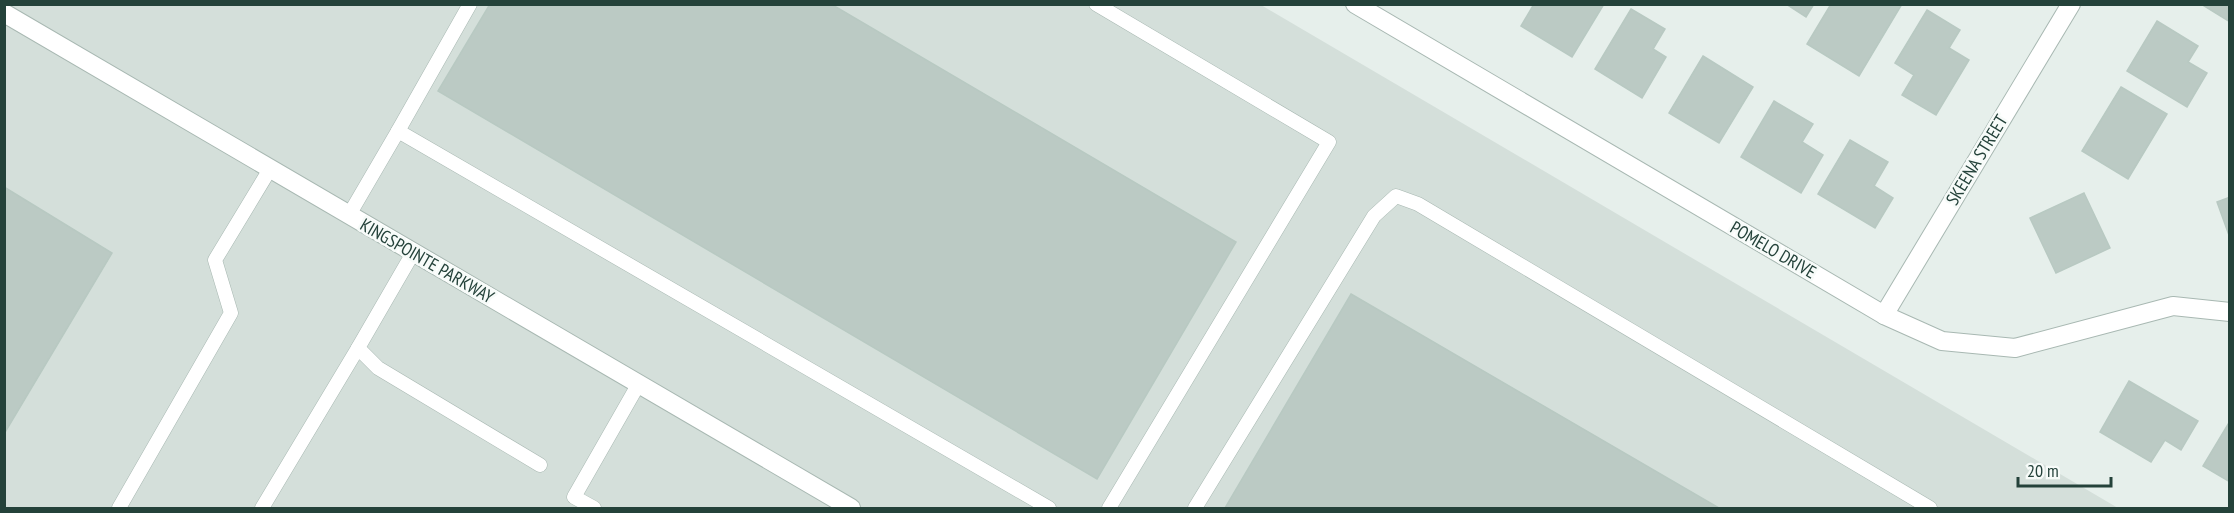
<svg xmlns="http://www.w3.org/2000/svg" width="2234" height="513" font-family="'PT Sans Narrow',sans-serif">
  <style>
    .built { fill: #d4dfda }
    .building { fill: #bbcac4; stroke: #b8c9c2; stroke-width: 1.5 }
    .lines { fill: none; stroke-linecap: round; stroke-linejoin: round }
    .lane-casing { stroke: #a8b8b2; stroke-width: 15 }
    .street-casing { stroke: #a8b8b2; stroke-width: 20 }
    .lane { stroke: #fff; stroke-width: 14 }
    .street { stroke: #fff; stroke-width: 18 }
    .labels { text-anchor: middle; stroke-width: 5; stroke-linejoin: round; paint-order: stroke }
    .street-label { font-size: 18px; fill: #24423a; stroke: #f7fbf9 }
  </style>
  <rect width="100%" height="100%" fill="#e6efeb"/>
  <!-- built -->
  <polygon class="built" points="4,5 1261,5 2118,508 5,508"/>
  <!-- building -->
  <g class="building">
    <polygon points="490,4 831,4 1236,242 1097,479 438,91"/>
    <polygon points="1534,4 1604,4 1572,57 1521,26"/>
    <polygon points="1786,4 1814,4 1806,17"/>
    <polygon points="1831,4 1902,4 1859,76 1807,44"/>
    <polygon points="2201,4 2230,4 2230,22"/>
    <polygon points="1631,9 1665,29 1653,49 1666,57 1642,98 1595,69"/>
    <polygon points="1927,10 1960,30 1949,48 1969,60 1936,115 1902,95 1914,75 1895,63"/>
    <polygon points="2157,21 2198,46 2188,62 2207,73 2187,107 2127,71"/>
    <polygon points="1703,56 1753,87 1719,143 1669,113"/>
    <polygon points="2121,87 2167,114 2128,179 2082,151"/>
    <polygon points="1774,101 1813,124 1802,142 1823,155 1801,193 1741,157"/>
    <polygon points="1850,140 1888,162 1874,186 1893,198 1875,228 1818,194"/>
    <polygon points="4,187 112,253 4,434"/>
    <polygon points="2084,193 2110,248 2056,273 2030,218"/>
    <polygon points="2230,197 2230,238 2217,202"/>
    <polygon points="1351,294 1719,508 1225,508"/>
    <polygon points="2129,381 2198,421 2181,450 2165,440 2151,462 2100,432"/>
    <polygon points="2230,421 2230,482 2203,466"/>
  </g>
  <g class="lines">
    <!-- lane casing -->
    <g class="lane-casing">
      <g id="lane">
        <polyline points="1096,4 1329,142 1109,508"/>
        <polyline points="398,131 470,4"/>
        <polyline points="349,215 398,131 1049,508"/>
        <polyline points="413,253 358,348 378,368 540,465"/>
        <polyline points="119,508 231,313 215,260 270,169"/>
        <polyline points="262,508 358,348"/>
        <polyline points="594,508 574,497 638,385"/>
        <polyline points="1195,508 1374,216 1396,196 1418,204 1930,508"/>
      </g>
    </g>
    <!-- street casing -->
    <g class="street-casing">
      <g id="street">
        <polyline points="1355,4 1884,315 1942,341 2015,348 2173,306 2230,312"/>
        <polyline points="4,13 851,508"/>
        <polyline points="1884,315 2071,4"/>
      </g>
    </g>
    <!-- lane -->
    <use href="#lane" class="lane"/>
    <!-- street -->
    <use href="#street" class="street"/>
  </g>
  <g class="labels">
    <!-- street labels -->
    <g class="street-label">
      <text transform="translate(1977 160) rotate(-59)" y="6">SKEENA STREET</text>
      <text transform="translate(1773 250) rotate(30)" y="6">POMELO DRIVE</text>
      <text transform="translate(427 261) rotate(30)" y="6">KINGSPOINTE PARKWAY</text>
    </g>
  </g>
  <!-- border -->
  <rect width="2234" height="513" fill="none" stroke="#24423a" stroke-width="12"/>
  <!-- scale -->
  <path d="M2018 477v9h93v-9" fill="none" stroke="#24423a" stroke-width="3"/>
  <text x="2027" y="477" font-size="18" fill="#24423a" stroke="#f7fbf9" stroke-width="4.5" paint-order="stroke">20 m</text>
</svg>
